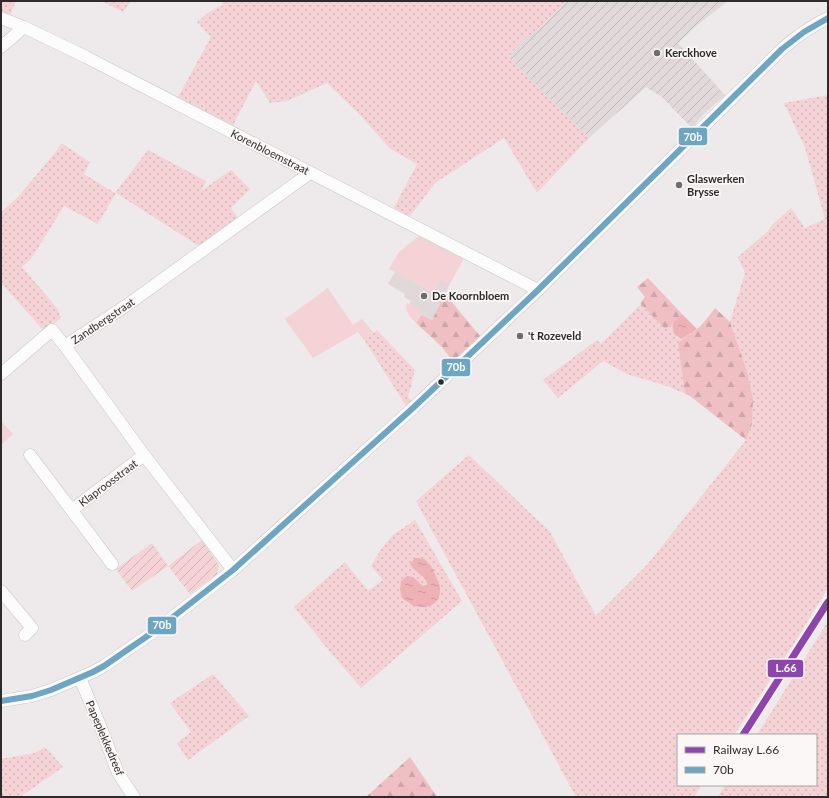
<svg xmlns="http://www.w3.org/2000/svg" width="829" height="798" font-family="Lato,sans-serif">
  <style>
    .built { fill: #e1d9d9 }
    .industrial { fill: url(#industrial-furrows) }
    .grass { fill: url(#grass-dots); fill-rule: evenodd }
    .forest { fill: url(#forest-firs) }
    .park { fill: #f4d2d5 }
    .garden { fill: url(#garden-furrows) }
    .water { fill: url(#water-ripples) }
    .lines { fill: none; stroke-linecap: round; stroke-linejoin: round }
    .minor-casing { stroke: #c8c6c6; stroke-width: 13 }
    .minor { stroke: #fcfcfc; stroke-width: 12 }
    .bus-1-casing { stroke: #fcf7f7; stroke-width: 9 }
    .bus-1 { stroke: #6da6c2; stroke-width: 6 }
    .rail-1-casing { stroke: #fcf7f7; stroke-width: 10 }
    .rail-1 { stroke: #8e44ad; stroke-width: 7 }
    .poi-dot { fill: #706d6e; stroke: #fcf7f7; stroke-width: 1.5 }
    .bus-dot { fill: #2c2a2a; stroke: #fcf7f7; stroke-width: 1.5 }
    .labels { text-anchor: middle; stroke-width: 3.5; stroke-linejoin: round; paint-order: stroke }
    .poi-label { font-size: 11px; font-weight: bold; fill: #2c2a2a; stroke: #fcf7f7; text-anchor: start }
    .street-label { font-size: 11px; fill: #2c2a2a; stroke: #fcf7f7 }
    .line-badge { stroke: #fcf7f7; stroke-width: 1.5 }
    .badge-label { font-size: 11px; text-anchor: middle; font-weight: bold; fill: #fff }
  </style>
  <defs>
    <pattern id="industrial-furrows" width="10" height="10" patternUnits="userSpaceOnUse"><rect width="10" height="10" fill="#e1d9d9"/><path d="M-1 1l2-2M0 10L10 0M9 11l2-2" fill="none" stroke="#c1baba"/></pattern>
    <pattern id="grass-dots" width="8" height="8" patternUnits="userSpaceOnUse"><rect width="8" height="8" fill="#f4d2d5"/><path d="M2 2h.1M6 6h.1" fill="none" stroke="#d1b4b7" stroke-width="1.8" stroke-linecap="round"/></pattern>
    <pattern id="forest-firs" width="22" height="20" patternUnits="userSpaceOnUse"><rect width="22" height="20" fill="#efbfc3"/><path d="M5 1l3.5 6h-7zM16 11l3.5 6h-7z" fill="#cda4a8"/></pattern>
    <pattern id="garden-furrows" width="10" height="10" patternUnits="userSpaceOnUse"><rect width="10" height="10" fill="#f4d2d5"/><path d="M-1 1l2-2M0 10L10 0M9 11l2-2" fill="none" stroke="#d1b4b7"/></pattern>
    <pattern id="water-ripples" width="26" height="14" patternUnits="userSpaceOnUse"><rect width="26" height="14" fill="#edb1b6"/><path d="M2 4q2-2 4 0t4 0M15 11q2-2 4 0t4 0" fill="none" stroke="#cb989d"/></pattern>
  </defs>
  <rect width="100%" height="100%" fill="#eeeaeb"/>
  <!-- built -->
  <polygon class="built" points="395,272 433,292 441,279 450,284 432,321 421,315 422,311 409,304 411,301 404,297 405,294 388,284"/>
  <!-- industrial -->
  <polygon class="industrial" points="567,1 728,1 696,26 678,43 725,95 703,115 692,128 662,97 646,87 589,138 508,57 523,40 541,27"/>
  <!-- grass -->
  <g class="grass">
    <polygon points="1,1 16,1 10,15 1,12"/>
    <polygon points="101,1 131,1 123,12"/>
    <polygon points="221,1 567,1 541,27 523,40 508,57 589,138 537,193 504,138 435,183 410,216 394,208 417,164 389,148 362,117 327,83 287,101 270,103 256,81 233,125 178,97 211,37 197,22 209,12 223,5"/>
    <polygon points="828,95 828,588 793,645 734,735 678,735 678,785 702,785 694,797 576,797 416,501 469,455 550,532 596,616 647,565 746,440 752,424 753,399 747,371 730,322 745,273 738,257 767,232 772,225 791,208 805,228 825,219 805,148 784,103"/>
    <polygon points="61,143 90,162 84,174 115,193 148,150 206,181 201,191 231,170 250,189 231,208 238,218 199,246 116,193 98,224 64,206 31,259 22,267 57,308 61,318 44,331 3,285 1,286 1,212 18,197 58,149"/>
    <polygon points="641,304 665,329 671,325 673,324 672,329 677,338 682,339 678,343 685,394 667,386 627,374 603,361 558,398 543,380 597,340 601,344"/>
    <polygon points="377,330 415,370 408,397 412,401 406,406 365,341"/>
    <path d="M415,520L462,601L361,688L326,647L294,607L345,562L368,591L383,580L371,566L381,549L393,535ZM415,572L438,580L412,605L418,581L423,586H427C427,578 421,575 415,572Z"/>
    <polygon points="828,621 828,666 825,667 828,670 828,797 718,797 725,785 816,785 816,735 757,735"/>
    <polygon points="213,674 249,716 188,760 177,743 191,732 170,703"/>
    <polygon points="45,747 63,767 20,797 1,797 1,759 35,753"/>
  </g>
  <!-- forest -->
  <g class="forest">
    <polygon points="648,278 682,314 673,324 671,325 665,329 640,303 645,297 637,287"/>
    <polygon points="445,294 480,336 453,361 442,347 416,323 421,315 432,320"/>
    <path d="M715,308L730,322L747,371L753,399L752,424L746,440L690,396L685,394L678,343C683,338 689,335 696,330C703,324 709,316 715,308Z"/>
    <polygon points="410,757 437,797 366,797"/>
  </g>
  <!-- park -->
  <g class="park">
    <polygon points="419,236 464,258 450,284 441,279 433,292 389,269 399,252"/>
    <polygon points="328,288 353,325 362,319 374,333 365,341 358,332 313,358 285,319"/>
    <path d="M407,303L423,311L416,323C410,317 404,311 407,303Z"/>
    <polygon points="1,421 13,434 1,445"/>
  </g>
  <!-- garden -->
  <g class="garden">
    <polygon points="202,540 219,565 217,574 190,594 168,566"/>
    <polygon points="152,543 168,566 132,591 116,569"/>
  </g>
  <!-- water -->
  <g class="water">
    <path d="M682,314L697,329L682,339C675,337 671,331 673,324C675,320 679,317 682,314Z"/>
    <path d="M415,558C418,558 422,558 424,559C429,562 433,569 435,574C437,579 441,586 440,592C439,606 424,610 412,605C409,603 405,600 402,598L400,589L401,581L407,576L413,577L423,586L427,585C427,578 422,577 417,572C414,570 412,567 410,564Z"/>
  </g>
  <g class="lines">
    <!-- minor casing -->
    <g class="minor-casing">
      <g id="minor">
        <polyline points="1,18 24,27 86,57 538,290"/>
        <polyline points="1,47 24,27"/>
        <polyline points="1,374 52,330 65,346"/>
        <polyline points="30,455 112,564"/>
        <polyline points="72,510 144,455"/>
        <polyline points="233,570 144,455 65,346 127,305 310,173"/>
        <polyline points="1,591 32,628 25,635"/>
        <polyline points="80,678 101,728 118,773 134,797"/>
        <path d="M1,701L32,696L51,690L93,672L104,666L159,628L233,570L413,408L538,290L782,49C796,37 811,26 828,18"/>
      </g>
    </g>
    <!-- minor -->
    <use href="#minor" class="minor"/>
    <!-- bus-1 casing -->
    <g class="bus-1-casing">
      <polyline id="bus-1" points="1,701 32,696 51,690 93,672 104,666 159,628 233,570 413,408 538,290 782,49 804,32 828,18"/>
    </g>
    <!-- bus-1 -->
    <use href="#bus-1" class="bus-1"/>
    <!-- rail-1 casing -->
    <g class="rail-1-casing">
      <polyline id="rail-1" points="743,735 828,602"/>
    </g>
    <!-- rail-1 -->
    <use href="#rail-1" class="rail-1"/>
  </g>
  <!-- markers -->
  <g class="poi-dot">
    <circle cx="657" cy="53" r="4"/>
    <circle cx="679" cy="185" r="4"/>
    <circle cx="424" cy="296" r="4"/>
    <circle cx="520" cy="336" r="4"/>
  </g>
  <circle class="bus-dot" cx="441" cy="382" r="3.5"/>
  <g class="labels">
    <!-- poi labels -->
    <g class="poi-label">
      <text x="665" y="57">Kerckhove</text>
      <text x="687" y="183">Glaswerken<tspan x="687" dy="13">Brysse</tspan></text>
      <text x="432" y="300">De Koornbloem</text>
      <text x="528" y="340">'t Rozeveld</text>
    </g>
    <!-- street labels -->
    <g class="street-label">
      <text transform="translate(270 152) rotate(27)" y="4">Korenbloemstraat</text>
      <text transform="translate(103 321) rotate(-34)" y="4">Zandbergstraat</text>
      <text transform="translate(108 483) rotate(-37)" y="4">Klaproosstraat</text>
      <text transform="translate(105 738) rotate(67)" y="4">Papeplekkedreef</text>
    </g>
  </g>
  <g class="line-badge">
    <rect x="678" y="127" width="30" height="19" rx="4" fill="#6da6c2"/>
    <rect x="441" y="358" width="30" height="19" rx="4" fill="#6da6c2"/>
    <rect x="147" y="616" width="30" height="19" rx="4" fill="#6da6c2"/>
    <rect x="767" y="659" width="37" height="19" rx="4" fill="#8e44ad"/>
  </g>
  <g class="badge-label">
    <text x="693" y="141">70b</text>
    <text x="456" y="371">70b</text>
    <text x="162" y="629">70b</text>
    <text x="786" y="672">L.66</text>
  </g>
  <!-- border -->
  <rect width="829" height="798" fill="none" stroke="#2c2a2a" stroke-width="4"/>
  <!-- legend -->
  <rect x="677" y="734" width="140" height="52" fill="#fcf7f7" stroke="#a9a5a5"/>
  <rect x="685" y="747" width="20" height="6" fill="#8e44ad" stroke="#a9a5a5"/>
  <text x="713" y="754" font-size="12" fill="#2c2a2a">Railway L.66</text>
  <rect x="685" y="767" width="20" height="6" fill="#6da6c2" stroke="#a9a5a5"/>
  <text x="713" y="774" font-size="12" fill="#2c2a2a">70b</text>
</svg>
